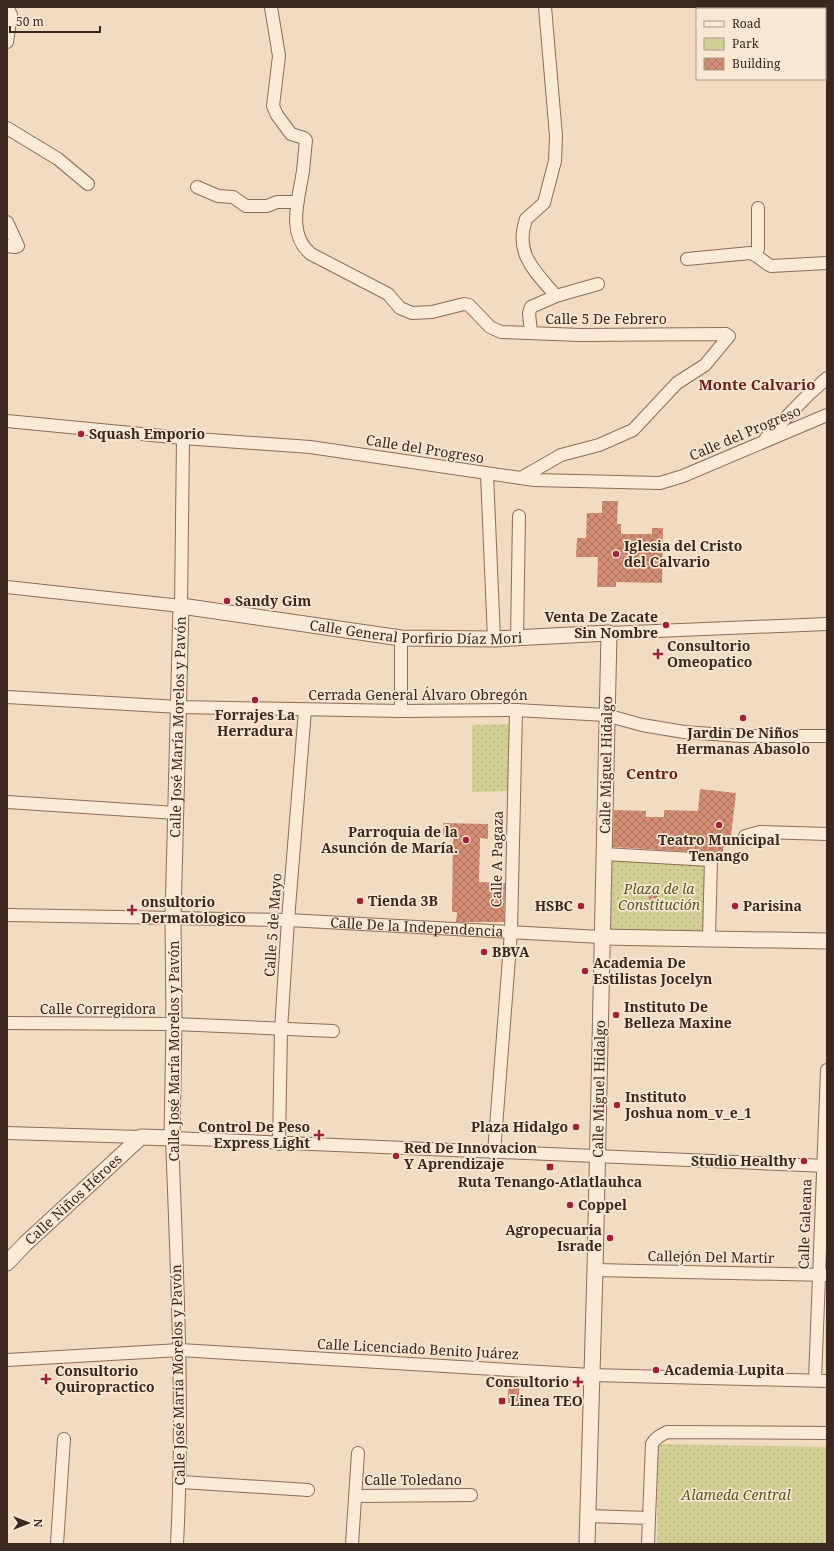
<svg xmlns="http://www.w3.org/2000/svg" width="834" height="1551" font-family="'Noto Serif',serif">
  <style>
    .green { fill: url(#green-dots) }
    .building { fill: url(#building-cross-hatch) }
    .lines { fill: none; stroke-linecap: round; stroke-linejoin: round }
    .minor-casing { stroke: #8d6c57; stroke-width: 14 }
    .tertiary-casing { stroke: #8d6c57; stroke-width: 17 }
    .minor { stroke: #fbead5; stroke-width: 12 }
    .tertiary { stroke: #fbead5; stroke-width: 15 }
    .poi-dot { fill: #a12236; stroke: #f8e7d2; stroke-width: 1.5 }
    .labels { text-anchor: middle; stroke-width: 3.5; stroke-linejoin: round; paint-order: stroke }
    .street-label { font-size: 14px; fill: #3b271d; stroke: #f8e7d2 }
    .poi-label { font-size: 14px; font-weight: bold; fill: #3b271d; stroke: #f8e7d2; text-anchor: start }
    .park-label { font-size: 14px; font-style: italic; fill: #545a21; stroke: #f8e7d2 }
    .neighbourhood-label { font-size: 15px; font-weight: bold; fill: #6c1d18; stroke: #f8e7d2 }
  </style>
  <defs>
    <pattern id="green-dots" width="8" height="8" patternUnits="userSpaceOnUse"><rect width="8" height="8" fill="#d1cf94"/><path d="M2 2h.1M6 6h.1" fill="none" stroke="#b4b27f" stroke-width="1.8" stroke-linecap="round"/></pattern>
    <pattern id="building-cross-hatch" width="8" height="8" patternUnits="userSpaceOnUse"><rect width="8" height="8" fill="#d38d74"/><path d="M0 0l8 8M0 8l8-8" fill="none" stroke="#ac735f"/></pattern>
  </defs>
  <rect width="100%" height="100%" fill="#f2dcc1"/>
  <!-- green -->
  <g class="green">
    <polygon points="513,724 510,791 472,792 472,725"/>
    <polygon points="610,859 709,862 706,935 608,932"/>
    <polygon points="658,1444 827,1447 827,1544 657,1544"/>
  </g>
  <!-- building -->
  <g class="building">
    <polygon points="602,501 618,501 617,524 621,524 621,534 652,534 652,528 663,528 662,583 616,582 616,587 597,587 598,557 576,557 577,538 586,538 587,513 602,513"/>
    <polygon points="700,789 736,793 730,844 723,848 723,858 718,858 715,854 711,853 613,847 614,810 646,811 646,817 664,817 664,810 698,811"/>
    <polygon points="443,823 488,824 488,839 480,838 479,882 505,883 504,922 456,922 457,912 452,912 453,835 443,835"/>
    <polygon points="656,894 659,898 660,906 651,905 648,895"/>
    <rect x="508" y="1385" width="11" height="18"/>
  </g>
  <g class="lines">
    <!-- minor casing -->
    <g class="minor-casing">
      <g id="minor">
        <polyline points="7,7 11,15 7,42"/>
        <path d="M271,7L279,56L273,106L277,115L291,134L304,138L306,140C305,151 304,161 303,171C299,198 286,234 311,254L388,294L400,308L412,313L432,312L464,304L469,305L490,327L501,332L580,335L726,334L729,336L705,365L677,383L633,430L599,445L561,455L521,478"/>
        <path d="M545,7L556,136L555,161L544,203L526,219C514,254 535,271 556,296"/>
        <polyline points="7,128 58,159 88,184"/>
        <polyline points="197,187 218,196 233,197 246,206 267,206 277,202 296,202"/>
        <polyline points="7,222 18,246 15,247 7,246"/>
        <polyline points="755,254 758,249 758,208"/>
        <path d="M687,259L750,253C758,255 763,262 771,266L827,263"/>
        <polyline points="531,333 529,313 531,307 556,296 598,284"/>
        <polyline points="7,421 183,438 310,447 534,480 660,483 683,476 827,415"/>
        <polyline points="766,438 808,395 827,378"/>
        <polyline points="487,474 494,639"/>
        <polyline points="7,587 181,606 183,438"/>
        <polyline points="609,633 827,624"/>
        <polyline points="517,638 519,516"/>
        <polyline points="7,697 179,707 401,711 516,710 606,715 642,725 684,732 741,736 827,736"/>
        <polyline points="401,711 401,638"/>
        <polyline points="7,802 176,813"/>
        <polyline points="745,836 760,832 827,834"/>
        <polyline points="604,854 711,860 709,938"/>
        <path id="s1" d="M7,915L288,920L601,937"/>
        <polyline points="7,1023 174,1024 333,1031"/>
        <polyline points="7,1133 141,1137"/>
        <polyline points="279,1144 281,1030 288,920 305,710"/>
        <polyline points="494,1153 511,932 516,710"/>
        <polyline points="595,1270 827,1275"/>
        <polyline points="7,1360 180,1350 591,1375 827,1381"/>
        <polyline points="815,1380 827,1070"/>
        <polyline points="181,1482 308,1490"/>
        <polyline points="356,1496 471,1495"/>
        <polyline points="587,1516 649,1518 648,1544"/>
        <path d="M649,1518L652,1444C655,1438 661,1435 667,1432L827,1433"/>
        <polyline points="57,1544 64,1439"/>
        <path d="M177,1544C184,1409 177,1274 172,1138L827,1166"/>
        <polyline points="352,1544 358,1453"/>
      </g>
    </g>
    <!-- tertiary casing -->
    <g class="tertiary-casing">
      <g id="tertiary">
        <polyline points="601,937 827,941"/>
        <path id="s2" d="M7,1263L25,1244L141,1137L172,1138L174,1024L173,918L181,606L401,638L494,639L609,633L595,1270L587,1544"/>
      </g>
    </g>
    <!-- minor -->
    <use href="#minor" class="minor"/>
    <!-- tertiary -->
    <use href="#tertiary" class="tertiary"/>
  </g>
  <!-- markers -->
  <g class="poi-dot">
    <circle cx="81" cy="434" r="4"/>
    <circle cx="616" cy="554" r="4"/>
    <circle cx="227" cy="601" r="4"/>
    <circle cx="666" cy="625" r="4"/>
    <path d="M656 648h4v4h4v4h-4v4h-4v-4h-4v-4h4z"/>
    <circle cx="255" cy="700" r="4"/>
    <circle cx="743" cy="718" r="4"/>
    <circle cx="719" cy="825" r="4"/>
    <circle cx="466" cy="840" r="4"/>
    <circle cx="360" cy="901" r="4"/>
    <circle cx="581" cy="906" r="4"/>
    <circle cx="735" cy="906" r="4"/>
    <path d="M130 904h4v4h4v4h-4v4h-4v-4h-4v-4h4z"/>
    <circle cx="484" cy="952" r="4"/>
    <circle cx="585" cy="971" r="4"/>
    <circle cx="616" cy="1015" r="4"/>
    <circle cx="617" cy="1105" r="4"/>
    <circle cx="576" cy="1127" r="4"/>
    <path d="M317 1129h4v4h4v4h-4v4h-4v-4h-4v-4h4z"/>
    <circle cx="396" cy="1156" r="4"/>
    <circle cx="804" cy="1161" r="4"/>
    <rect x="546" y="1163" width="8" height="8" rx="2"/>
    <circle cx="570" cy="1205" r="4"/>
    <circle cx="610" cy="1238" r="4"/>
    <circle cx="656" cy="1370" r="4"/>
    <path d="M44 1373h4v4h4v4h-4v4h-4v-4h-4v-4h4z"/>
    <path d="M576 1376h4v4h4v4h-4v4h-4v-4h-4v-4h4z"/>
    <rect x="498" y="1397" width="8" height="8" rx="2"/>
  </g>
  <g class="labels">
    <!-- street labels -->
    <g class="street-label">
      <text x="606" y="324">Calle 5 De Febrero</text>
      <text transform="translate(745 433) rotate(-23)" y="5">Calle del Progreso</text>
      <text transform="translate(425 449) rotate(9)" y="5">Calle del Progreso</text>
      <text dy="5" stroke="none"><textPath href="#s2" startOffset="984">Calle General Porfirio Díaz Mori</textPath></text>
      <text x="418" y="700">Cerrada General Álvaro Obregón</text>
      <text dy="5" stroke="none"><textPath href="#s2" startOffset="626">Calle José María Morelos y Pavón</textPath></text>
      <text transform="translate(606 765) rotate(-89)" y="5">Calle Miguel Hidalgo</text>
      <text transform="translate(497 859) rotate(-89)" y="5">Calle A Pagaza</text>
      <text transform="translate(273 925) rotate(-86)" y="5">Calle 5 de Mayo</text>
      <text dy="5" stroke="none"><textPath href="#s1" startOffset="410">Calle De la Independencia</textPath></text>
      <text x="98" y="1014">Calle Corregidora</text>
      <text transform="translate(174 1051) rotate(-90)" y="5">Calle José María Morelos y Pavón</text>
      <text transform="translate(599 1089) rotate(-89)" y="5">Calle Miguel Hidalgo</text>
      <text dy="5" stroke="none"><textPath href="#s2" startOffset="92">Calle Niños Héroes</textPath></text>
      <text transform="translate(805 1224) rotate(-88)" y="5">Calle Galeana</text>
      <text transform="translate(711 1257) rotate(1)" y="5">Callejón Del Martir</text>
      <text transform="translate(418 1349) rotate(3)" y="5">Calle Licenciado Benito Juárez</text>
      <text transform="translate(178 1375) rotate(-91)" y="5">Calle José María Morelos y Pavón</text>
      <text x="413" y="1485">Calle Toledano</text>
    </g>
    <!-- poi labels -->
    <g class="poi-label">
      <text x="89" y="439">Squash Emporio</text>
      <text x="624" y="551">Iglesia del Cristo<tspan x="624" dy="16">del Calvario</tspan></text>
      <text x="235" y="606">Sandy Gim</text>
      <text x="658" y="622" text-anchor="end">Venta De Zacate<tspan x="658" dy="16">Sin Nombre</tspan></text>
      <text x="667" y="651">Consultorio<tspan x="667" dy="16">Omeopatico</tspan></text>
      <text x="255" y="720" text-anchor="middle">Forrajes La<tspan x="255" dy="16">Herradura</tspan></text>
      <text x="743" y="738" text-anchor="middle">Jardin De Niños<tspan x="743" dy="16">Hermanas Abasolo</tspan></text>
      <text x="458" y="837" text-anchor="end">Parroquia de la<tspan x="458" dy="16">Asunción de María.</tspan></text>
      <text x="719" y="845" text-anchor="middle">Teatro Municipal<tspan x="719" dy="16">Tenango</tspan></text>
      <text x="368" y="906">Tienda 3B</text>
      <text x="141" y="907">onsultorio<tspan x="141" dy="16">Dermatologico</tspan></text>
      <text x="573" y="911" text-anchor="end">HSBC</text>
      <text x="743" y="911">Parisina</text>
      <text x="492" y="957">BBVA</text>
      <text x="593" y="968">Academia De<tspan x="593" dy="16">Estilistas Jocelyn</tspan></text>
      <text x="624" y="1012">Instituto De<tspan x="624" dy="16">Belleza Maxine</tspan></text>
      <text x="625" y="1102">Instituto<tspan x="625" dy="16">Joshua nom_v_e_1</tspan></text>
      <text x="310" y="1132" text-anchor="end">Control De Peso<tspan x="310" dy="16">Express Light</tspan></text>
      <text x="568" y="1132" text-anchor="end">Plaza Hidalgo</text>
      <text x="404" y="1153">Red De Innovacion<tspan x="404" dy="16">Y Aprendizaje</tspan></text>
      <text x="796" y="1166" text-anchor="end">Studio Healthy</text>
      <text x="550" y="1187" text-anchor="middle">Ruta Tenango-Atlatlauhca</text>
      <text x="578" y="1210">Coppel</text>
      <text x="602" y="1235" text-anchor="end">Agropecuaria<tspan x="602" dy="16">Israde</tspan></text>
      <text x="664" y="1375">Academia Lupita</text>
      <text x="55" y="1376">Consultorio<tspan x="55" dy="16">Quiropractico</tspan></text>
      <text x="569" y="1387" text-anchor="end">Consultorio</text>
      <text x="510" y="1406">Linea TEO</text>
    </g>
    <!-- park labels -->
    <g class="park-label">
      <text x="659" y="894">Plaza de la<tspan x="659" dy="16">Constitución</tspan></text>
      <text x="736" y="1500">Alameda Central</text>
    </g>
    <!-- neighbourhood labels -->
    <g class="neighbourhood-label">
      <text x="757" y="390">Monte Calvario</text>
      <text x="652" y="779">Centro</text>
    </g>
  </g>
  <!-- border -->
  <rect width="834" height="1551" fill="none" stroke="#3b271d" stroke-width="16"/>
  <!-- legend -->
  <rect x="696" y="8" width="130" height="72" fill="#f8e7d2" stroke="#ac9a8a"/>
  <rect x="704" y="21" width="20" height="6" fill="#fbead5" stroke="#ac9a8a"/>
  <text x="732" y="28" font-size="12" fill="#3b271d">Road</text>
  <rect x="704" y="38" width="20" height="12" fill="#d1cf94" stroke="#ac9a8a"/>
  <text x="732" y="48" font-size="12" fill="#3b271d">Park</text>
  <rect x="704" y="58" width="20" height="12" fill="url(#building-cross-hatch)" stroke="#ac9a8a"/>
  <text x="732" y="68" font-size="12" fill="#3b271d">Building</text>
  <!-- north arrow -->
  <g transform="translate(28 1523) rotate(90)" stroke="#f8e7d2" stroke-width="3" paint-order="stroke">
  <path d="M0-3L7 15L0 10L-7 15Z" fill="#3b271d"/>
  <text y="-6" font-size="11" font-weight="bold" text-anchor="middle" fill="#3b271d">N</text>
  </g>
  <!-- scale -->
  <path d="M10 26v6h90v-6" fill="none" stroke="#3b271d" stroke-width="2"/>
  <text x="16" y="26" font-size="12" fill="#3b271d" stroke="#f8e7d2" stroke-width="3" paint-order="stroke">50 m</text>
</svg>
